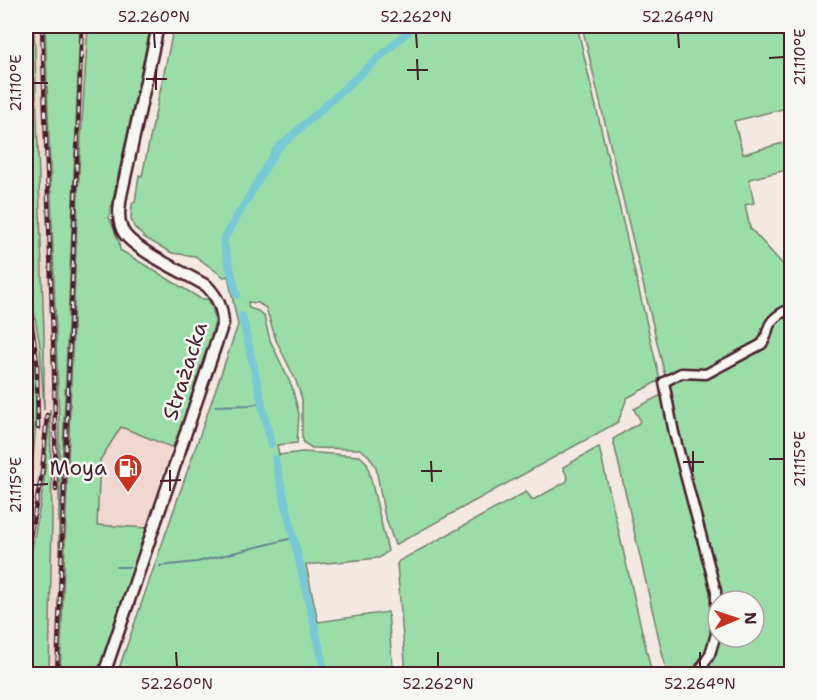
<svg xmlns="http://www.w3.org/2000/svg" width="817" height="700" font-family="'Shantell Sans',sans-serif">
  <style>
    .built { fill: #f0d7cf }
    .green { fill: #9bdda8; stroke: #727e6a; stroke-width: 1.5 }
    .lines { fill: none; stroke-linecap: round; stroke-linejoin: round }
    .stream { stroke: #668591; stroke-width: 2 }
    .canal { stroke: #79c9d5; stroke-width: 8 }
    .street-casing { stroke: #4a1f2b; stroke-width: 13 }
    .secondary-casing { stroke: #4a1f2b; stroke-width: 15 }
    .street { stroke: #f6f6f2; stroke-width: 8 }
    .secondary { stroke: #f6f6f2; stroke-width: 10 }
    .rail-casing { stroke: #4a1f2b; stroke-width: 4.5 }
    .rail { stroke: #f6f6f2; stroke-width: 2; stroke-dasharray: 7; stroke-linecap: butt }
    .ticks { fill: none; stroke: #4a1f2b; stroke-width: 2 }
    .labels { text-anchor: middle; stroke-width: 5; stroke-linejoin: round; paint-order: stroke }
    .street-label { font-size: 21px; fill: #4a1f2b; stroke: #f6f6f2 }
    .poi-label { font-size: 21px; fill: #4a1f2b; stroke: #f6f6f2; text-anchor: end }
    .neatline { fill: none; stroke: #4a1f2b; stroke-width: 2 }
    .ticks-label { font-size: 15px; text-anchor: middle; fill: #4a1f2b }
  </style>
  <rect width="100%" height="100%" fill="#f3e8e2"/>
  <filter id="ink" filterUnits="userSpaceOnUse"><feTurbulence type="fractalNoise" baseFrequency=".0167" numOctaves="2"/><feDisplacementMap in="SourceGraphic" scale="12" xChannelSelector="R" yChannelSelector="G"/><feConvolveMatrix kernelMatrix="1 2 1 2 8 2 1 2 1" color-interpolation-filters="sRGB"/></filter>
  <g filter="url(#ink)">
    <!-- built -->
    <g class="built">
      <polygon points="26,26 112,26 85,674 26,674"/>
      <polygon points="121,427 171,447 146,527 97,525 100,460"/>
    </g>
    <!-- green -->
    <g class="green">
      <polygon points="26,26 34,26 44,335 44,410 40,346 26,264"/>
      <polygon points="45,26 80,26 59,546 59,421"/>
      <polygon points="88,26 151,26 109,217 119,242 120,250 201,299 208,299 213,310 215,322 187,413 173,446 171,447 121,427 100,460 97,525 149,528 99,674 60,674 79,170"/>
      <polygon points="174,26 577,26 660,380 627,398 618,422 395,545 384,513 376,467 369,456 360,449 312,448 304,443 302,436 302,399 296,381 276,340 266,308 258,303 248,302 249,308 258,311 264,316 270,340 292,387 299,414 297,443 277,445 279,455 303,452 360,456 367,463 388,551 379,558 306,565 318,622 388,612 393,674 117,674 238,325 228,276 224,277 195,256 172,253 145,238 134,227 131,219 132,204 135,202 139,175 142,176"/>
      <path d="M582,26H791V107L734,121L743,154L787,142L791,169L749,179L754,203L745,205L750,228L788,270L791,283V674H703C711,662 714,649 722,637H754V601H721L665,376Z"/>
      <path d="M26,297C39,368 39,440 26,510Z"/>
      <polygon points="663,394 713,597 712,640 690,674 667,674 613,439 639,423 640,420 634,409"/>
      <polygon points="50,409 52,517 49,674 29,674 26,582 43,489"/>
      <polygon points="599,447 652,674 406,674 397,564 399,561 526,492 533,500 566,482 568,479 563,467"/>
    </g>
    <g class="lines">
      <!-- stream -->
      <g class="stream">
        <polyline points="215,406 250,405 261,403"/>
        <polyline points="160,566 197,562 293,538"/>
        <polyline points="116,567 130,567"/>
      </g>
      <!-- canal -->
      <g class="canal">
        <polyline points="237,295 223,241 276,150 414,26"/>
        <polyline points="242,316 271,444"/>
        <polyline points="275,459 322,658"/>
        <polyline points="323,664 326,674"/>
      </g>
      <!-- street casing -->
      <g class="street-casing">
        <path id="street" d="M698,674L710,654L716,634V591L674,433L664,382L681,373L706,374L762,344C766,338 767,335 768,329C771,318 782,312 792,308"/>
      </g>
      <!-- secondary casing -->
      <g class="secondary-casing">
        <path id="secondary" d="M104,674L223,323C222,307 218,298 207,286C187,274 136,251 124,233C117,222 119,208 121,196L158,26"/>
      </g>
      <!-- street -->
      <use href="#street" class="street"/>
      <!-- secondary -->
      <use href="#secondary" class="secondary"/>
      <!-- rail casing -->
      <g class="rail-casing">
        <g id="rail">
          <polyline points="42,26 54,368 56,490"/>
          <polyline points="26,282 37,362 38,428"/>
          <polyline points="26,558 42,473 47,415"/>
          <polyline points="26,673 26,674"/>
          <polyline points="57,674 82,26"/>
        </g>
      </g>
      <!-- rail -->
      <use href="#rail" class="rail"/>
    </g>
  </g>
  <!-- ticks -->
  <path class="ticks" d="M154,33L155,48M416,33L417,48M678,33L679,48M769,58L784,57M417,59L418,80M156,69V90M407,70H428M146,79H167M33,83H48M693,451V472M769,459H784M431,461L432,482M683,462H704M170,470V491M421,471H442M160,481L181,480M33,485L48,484M176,652L177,667M438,652V667M700,652V667"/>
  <!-- icons -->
  <defs>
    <g id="fuel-pin" transform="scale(1.5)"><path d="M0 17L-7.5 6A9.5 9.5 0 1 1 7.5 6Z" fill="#c8321e" stroke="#f6f6f2"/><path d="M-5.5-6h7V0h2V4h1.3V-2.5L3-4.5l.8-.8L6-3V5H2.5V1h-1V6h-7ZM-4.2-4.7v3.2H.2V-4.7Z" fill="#fff"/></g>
  </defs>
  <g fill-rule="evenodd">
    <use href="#fuel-pin" x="128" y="468"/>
  </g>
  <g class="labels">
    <!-- street labels -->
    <g class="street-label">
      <text transform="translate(185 371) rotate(-72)" y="7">Strażacka</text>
    </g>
    <!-- poi labels -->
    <g class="poi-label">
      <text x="107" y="475">Moya</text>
    </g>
  </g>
  <!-- margin -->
  <rect width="817" height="700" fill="none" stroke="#f6f6f2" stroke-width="66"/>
  <!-- north arrow -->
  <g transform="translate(736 619) rotate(88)"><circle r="28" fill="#f6f6f2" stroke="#b1a0a2" stroke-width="1.5"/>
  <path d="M0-4.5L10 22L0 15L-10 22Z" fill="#c8321e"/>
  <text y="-9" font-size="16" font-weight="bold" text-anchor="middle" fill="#4a1f2b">N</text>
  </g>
  <rect x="33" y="33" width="751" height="634" class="neatline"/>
  <g class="ticks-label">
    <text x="154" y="22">52.260°N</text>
    <text x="416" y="22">52.262°N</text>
    <text x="678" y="22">52.264°N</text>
    <text transform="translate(800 57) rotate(-90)" y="5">21.110°E</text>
    <text transform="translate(16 83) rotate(-90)" y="5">21.110°E</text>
    <text transform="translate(800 459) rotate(-90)" y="5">21.115°E</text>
    <text transform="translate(16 485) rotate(-90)" y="5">21.115°E</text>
    <text x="177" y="689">52.260°N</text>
    <text x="438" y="689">52.262°N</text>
    <text x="700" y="689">52.264°N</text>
  </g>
</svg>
